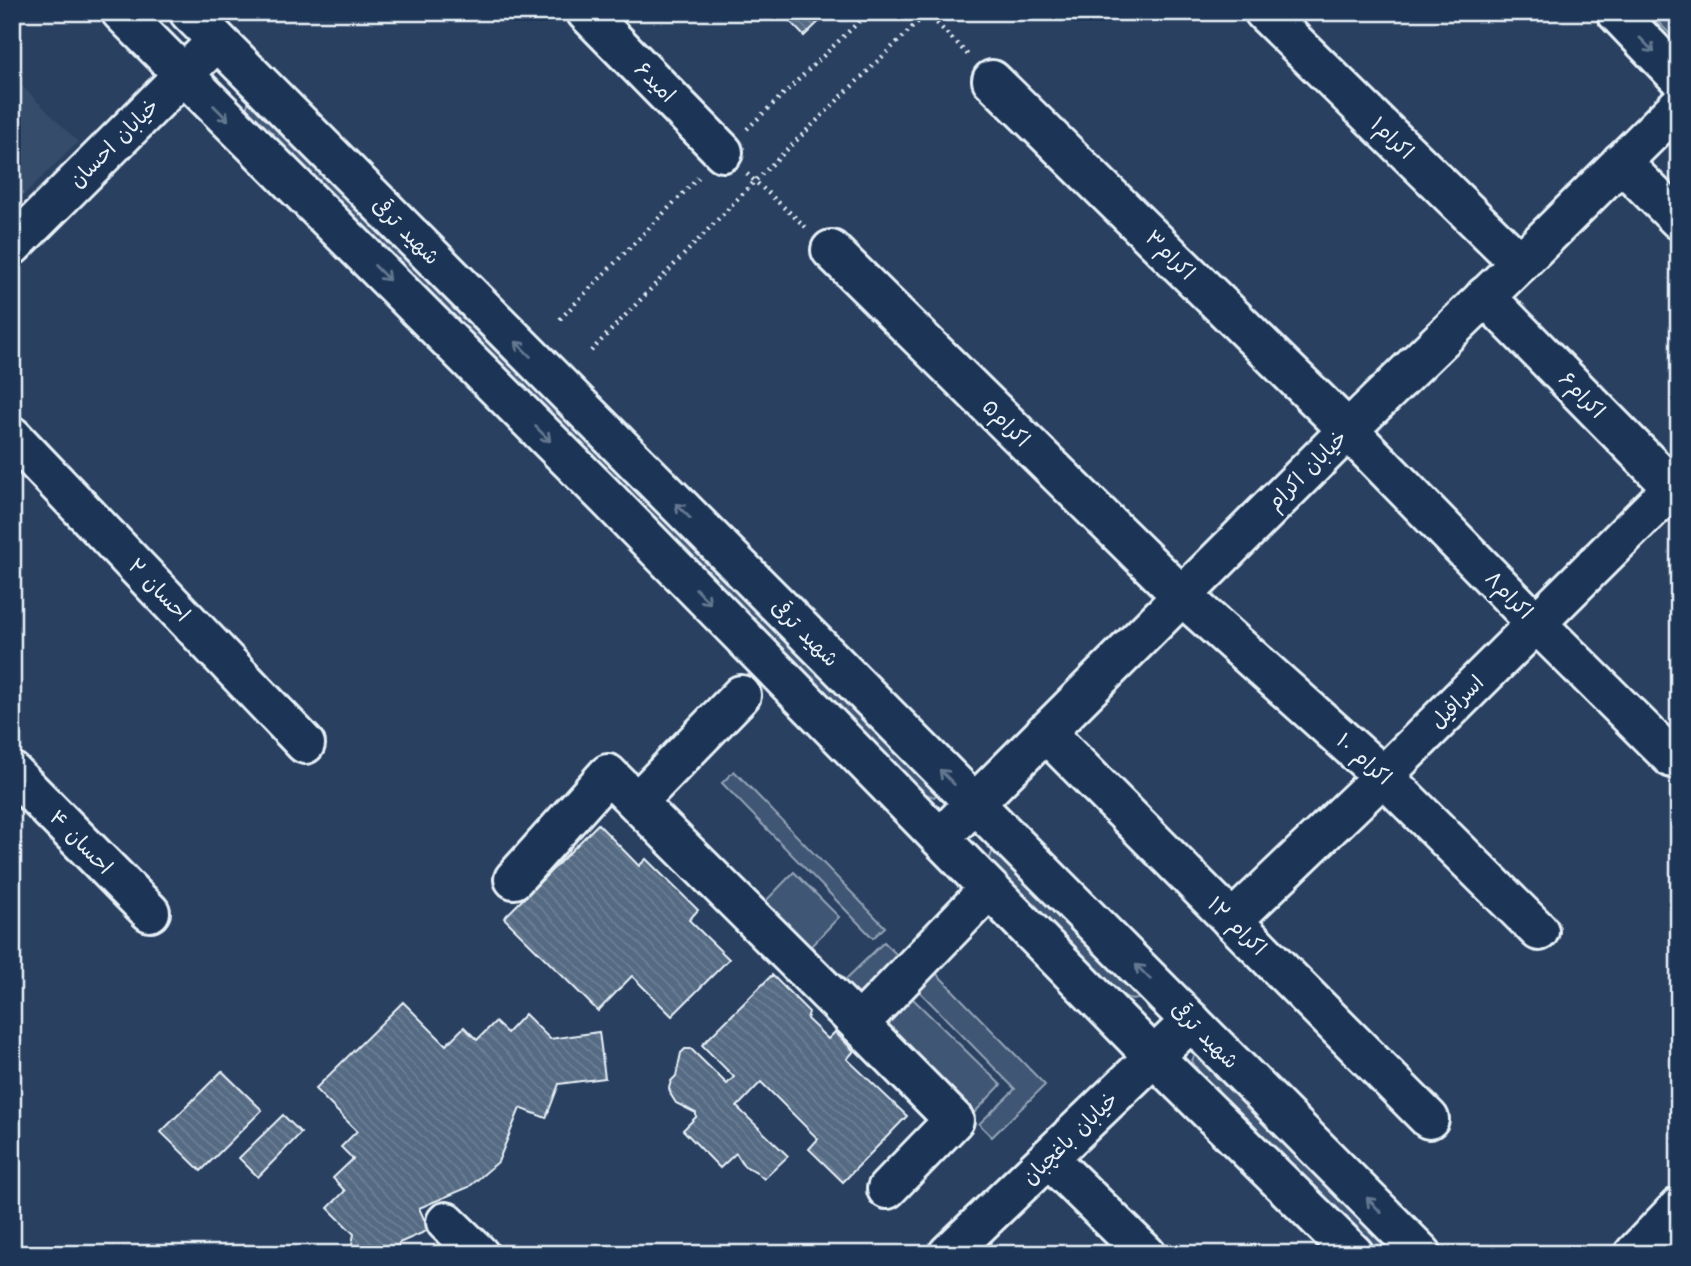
<svg xmlns="http://www.w3.org/2000/svg" width="1691" height="1266" font-family="'Architects Daughter','Playpen Sans Arabic',sans-serif">
  <style>
    .built { fill: #364d6b }
    .green { fill: #415774; stroke: #94a4b6; stroke-width: 2 }
    .building { fill: url(#building-back-hatch); stroke: #e8f1f8; stroke-width: 2 }
    .lines { fill: none; stroke-linecap: round; stroke-linejoin: round }
    .minor-casing { stroke: #e8f1f8; stroke-width: 44 }
    .major-casing { stroke: #e8f1f8; stroke-width: 44 }
    .path { stroke: #e8f1f8; stroke-width: 4.5; stroke-dasharray: 2 5; stroke-linecap: butt }
    .minor { stroke: #1d3557; stroke-width: 38 }
    .major { stroke: #1d3557; stroke-width: 38 }
    .oneway { stroke: #64778f }
    .labels { text-anchor: middle; stroke-width: 6; stroke-linejoin: round; paint-order: stroke }
    .street-label { font-size: 21px; fill: #e8f1f8; stroke: #1d3557 }
  </style>
  <defs>
    <pattern id="building-back-hatch" width="6" height="6" patternUnits="userSpaceOnUse" patternTransform="scale(1.75)"><rect width="6" height="6" fill="#556a83"/><path d="M-1 5l2 2M0 0l6 6M5-1l2 2" fill="none" stroke="#6d8095"/></pattern>
  </defs>
  <rect width="100%" height="100%" fill="#294061"/>
  <filter id="ink" filterUnits="userSpaceOnUse"><feTurbulence type="fractalNoise" baseFrequency=".0143" numOctaves="2"/><feDisplacementMap in="SourceGraphic" scale="14" xChannelSelector="R" yChannelSelector="G"/><feConvolveMatrix kernelMatrix="1 2 1 2 8 2 1 2 1" color-interpolation-filters="sRGB"/></filter>
  <g filter="url(#ink)">
    <!-- built -->
    <polygon class="built" points="12,76 78,142 12,206"/>
    <!-- green -->
    <g class="green">
      <polygon points="1648,12 1679,12 1679,43"/>
      <polygon points="255,102 940,792 934,797 922,793 245,113 248,103"/>
      <polygon points="734,771 885,927 873,938 722,783"/>
      <polygon points="993,849 998,852 1139,991 1139,999 1132,1000 1122,995 994,868 989,861"/>
      <polygon points="794,872 839,917 811,946 845,980 884,942 898,956 850,1003 756,911"/>
      <polygon points="935,972 1045,1085 992,1137 979,1124 1015,1089 917,989"/>
      <polygon points="911,997 1001,1085 971,1116 880,1028"/>
      <polygon points="1201,1053 1407,1254 1379,1254 1199,1072 1192,1061 1194,1056"/>
    </g>
    <!-- building -->
    <g class="building">
      <polygon points="781,12 829,12 804,36"/>
      <polygon points="598,824 639,866 646,859 698,910 689,920 729,959 672,1016 632,976 598,1011 504,918"/>
      <polygon points="772,975 809,1012 807,1019 828,1039 835,1032 854,1051 847,1059 907,1116 843,1182 809,1149 818,1139 761,1082 737,1107 788,1156 764,1179 755,1171 744,1166 736,1153 720,1168 683,1130 696,1117 696,1113 676,1103 671,1095 669,1088 671,1081 676,1076 681,1053 685,1049 691,1049 727,1084 734,1077 702,1045"/>
      <polygon points="403,1002 446,1045 464,1027 477,1040 495,1022 507,1033 525,1014 550,1039 599,1032 605,1078 559,1084 546,1118 520,1108 498,1162 469,1187 419,1208 429,1230 399,1243 396,1254 350,1254 354,1234 328,1208 345,1191 333,1178 353,1159 341,1147 357,1131 315,1089"/>
      <polygon points="222,1071 262,1110 201,1171 161,1132"/>
      <polygon points="283,1115 301,1133 258,1177 239,1158"/>
    </g>
    <g class="lines">
      <!-- minor casing -->
      <g class="minor-casing">
        <g id="minor">
          <polyline points="586,12 723,152"/>
          <polyline points="1264,12 1520,263"/>
          <polyline points="992,80 1348,430 1536,623 1672,758"/>
          <polyline points="1621,162 1679,220"/>
          <polyline points="12,246 217,41"/>
          <polyline points="831,250 1181,595 1383,776 1539,931"/>
          <polyline points="1485,296 1679,494"/>
          <polyline points="12,436 305,744"/>
          <polyline points="1045,732 1429,1119"/>
          <polyline points="12,772 150,912"/>
          <polyline points="637,802 741,695"/>
          <polyline points="514,879 608,774 859,1024"/>
          <polyline points="1232,921 1383,776 1679,481"/>
          <polyline points="1048,1158 1146,1254"/>
          <polyline points="887,1189 954,1120 859,1024 989,889"/>
          <polyline points="446,1222 479,1254"/>
          <polyline points="948,1254 1191,1021"/>
        </g>
      </g>
      <!-- major casing -->
      <g class="major-casing">
        <g id="major">
          <polyline points="121,12 607,498 1154,1057 1354,1254"/>
          <polyline points="189,12 1422,1254"/>
          <polyline points="1616,12 1679,78"/>
          <polyline points="956,822 1348,430 1520,263 1679,105"/>
          <polyline points="1634,1254 1679,1207"/>
        </g>
      </g>
      <!-- path -->
      <g class="path">
        <polyline points="927,13 970,57"/>
        <polyline points="747,129 869,12"/>
        <polyline points="747,174 808,229"/>
        <polyline points="560,319 701,175"/>
        <polyline points="591,351 755,181 928,12"/>
      </g>
      <!-- minor -->
      <use href="#minor" class="minor"/>
      <!-- major -->
      <use href="#major" class="major"/>
    </g>
    <!-- one-way arrows -->
    <defs><path id="oneway-shaft" d="M-6 0H5M1.5-3L5.5 0L1.5 3" fill="none" stroke-width="1.6" stroke-linecap="round" stroke-linejoin="round" transform="scale(1.75)"/></defs>
    <g class="oneway">
      <use href="#oneway-shaft" transform="translate(1647 45) rotate(46)"/>
      <use href="#oneway-shaft" transform="translate(221 113) rotate(45)"/>
      <use href="#oneway-shaft" transform="translate(382 273) rotate(45)"/>
      <use href="#oneway-shaft" transform="translate(523 349) rotate(-135)"/>
      <use href="#oneway-shaft" transform="translate(543 434) rotate(45)"/>
      <use href="#oneway-shaft" transform="translate(683 511) rotate(-135)"/>
      <use href="#oneway-shaft" transform="translate(703 596) rotate(46)"/>
      <use href="#oneway-shaft" transform="translate(947 777) rotate(-135)"/>
      <use href="#oneway-shaft" transform="translate(1143 972) rotate(-135)"/>
      <use href="#oneway-shaft" transform="translate(1374 1205) rotate(-135)"/>
    </g>
  </g>
  <g class="labels">
    <!-- street labels -->
    <g class="street-label">
      <text transform="translate(655 82) rotate(45)" y="7">امید۶</text>
      <text transform="translate(1392 138) rotate(44)" y="7">اکرام۱</text>
      <text transform="translate(114 143) rotate(-45)" y="7">خیابان احسان</text>
      <text transform="translate(406 231) rotate(45)" y="7">شهید ترقی</text>
      <text transform="translate(1170 255) rotate(45)" y="7">اکرام۳</text>
      <text transform="translate(1582 395) rotate(46)" y="7">اکرام۶</text>
      <text transform="translate(1006 423) rotate(45)" y="7">اکرام۵</text>
      <text transform="translate(1307 470) rotate(-45)" y="7">خیابان اکرام</text>
      <text transform="translate(159 590) rotate(46)" y="7">احسان ۲</text>
      <text transform="translate(1509 595) rotate(46)" y="7">اکرام۸</text>
      <text transform="translate(805 633) rotate(45)" y="7">شهید ترقی</text>
      <text transform="translate(1457 702) rotate(-45)" y="7">اسرافیل</text>
      <text transform="translate(1364 759) rotate(42)" y="7">اکرام ۱۰</text>
      <text transform="translate(81 842) rotate(46)" y="7">احسان ۴</text>
      <text transform="translate(1237 926) rotate(45)" y="7">اکرام ۱۲</text>
      <text transform="translate(1205 1035) rotate(45)" y="7">شهید ترقی</text>
      <text transform="translate(1070 1138) rotate(-44)" y="7">خیابان باغچبان</text>
    </g>
  </g>
  <!-- margin -->
  <rect width="1691" height="1266" fill="none" stroke="#1d3557" stroke-width="42"/>
  <rect x="21" y="21" width="1649" height="1224" fill="none" stroke="#e8f1f8" stroke-width="2.5" filter="url(#ink)"/>
</svg>
